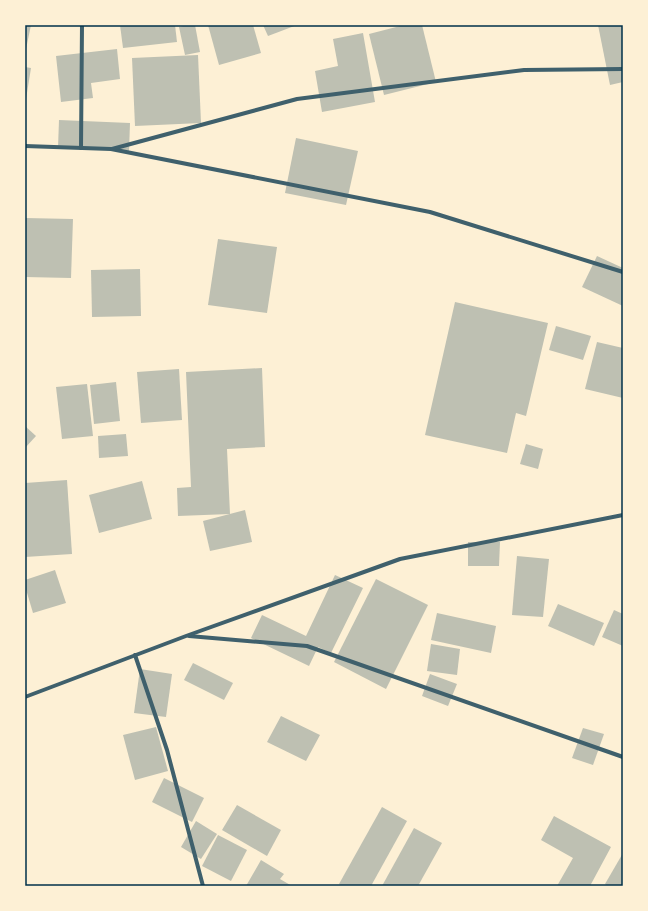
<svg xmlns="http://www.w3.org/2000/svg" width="648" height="911" font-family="Commissioner,sans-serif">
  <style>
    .building { fill: #bec0b2 }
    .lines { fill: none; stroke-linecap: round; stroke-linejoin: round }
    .minor { stroke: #3f606c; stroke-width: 4 }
    .neatline { fill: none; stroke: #003049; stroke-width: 1.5 }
  </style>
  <rect width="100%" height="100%" fill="#fdf0d5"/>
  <!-- building -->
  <g class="building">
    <polygon points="25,25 31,25 26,49 25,49"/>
    <polygon points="120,25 175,25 177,42 123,48"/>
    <polygon points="188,25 195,25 200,52 185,55 179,27"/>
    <polygon points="208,25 253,25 261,53 219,65"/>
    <polygon points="263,25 297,25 268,36"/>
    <polygon points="404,25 422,25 436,82 384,95 369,34"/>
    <polygon points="598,25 623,25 623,82 610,85"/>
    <polygon points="363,33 375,102 322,112 315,71 338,66 333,39"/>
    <polygon points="117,49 120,79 91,83 93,98 61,102 56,56"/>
    <polygon points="198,55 201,123 135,126 132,58"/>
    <polygon points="25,67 31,68 26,99 25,99"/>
    <polygon points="59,120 130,123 129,151 58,148"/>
    <polygon points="296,138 358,151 346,205 285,193"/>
    <polygon points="25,218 73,219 71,278 25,277"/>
    <polygon points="218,239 277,247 267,313 208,305"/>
    <polygon points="597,256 623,268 623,306 582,287"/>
    <polygon points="140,269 141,316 92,317 91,270"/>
    <polygon points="455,302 548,323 526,416 516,413 507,453 425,435"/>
    <polygon points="556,326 591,336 583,360 549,350"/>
    <polygon points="597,342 623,348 623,398 585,389"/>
    <polygon points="262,368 265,447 227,449 230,514 178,516 177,488 191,487 186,372"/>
    <polygon points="179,369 182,420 141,423 137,372"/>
    <polygon points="116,382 120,421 94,424 90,385"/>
    <polygon points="87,384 93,436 62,439 56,387"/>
    <polygon points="25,426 36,436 25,448"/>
    <polygon points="126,434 128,456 99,458 98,436"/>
    <polygon points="526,444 543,449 538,469 520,464"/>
    <polygon points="67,480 72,554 25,557 25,483"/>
    <polygon points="142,481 152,519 99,533 89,495"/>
    <polygon points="245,510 252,542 210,551 203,521"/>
    <polygon points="468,542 500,542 499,566 468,566"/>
    <polygon points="517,556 549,559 543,617 512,615"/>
    <polygon points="55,570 66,603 33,613 25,586 25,580"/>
    <polygon points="335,575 363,588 331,653 318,647 309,666 251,638 262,615 306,636"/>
    <polygon points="376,579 428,605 386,689 334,662"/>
    <polygon points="558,604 604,623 594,646 548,626"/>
    <polygon points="614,610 623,614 623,646 602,637"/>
    <polygon points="437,613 496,626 491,653 431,640"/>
    <polygon points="431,644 460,649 457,675 427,671"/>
    <polygon points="193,663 233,683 224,700 184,680"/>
    <polygon points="140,669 172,674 166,717 134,713"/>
    <polygon points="430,674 457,684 448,706 422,696"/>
    <polygon points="281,716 320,735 306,761 267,742"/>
    <polygon points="156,727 168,771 135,780 123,735"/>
    <polygon points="583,728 604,734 593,765 572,758"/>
    <polygon points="164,778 204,798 192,822 152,802"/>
    <polygon points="237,805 281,830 267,856 222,830"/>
    <polygon points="382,807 407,821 371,886 342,886 339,884"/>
    <polygon points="554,816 611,847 590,886 557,886 573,858 541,840"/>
    <polygon points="196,821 217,834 201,859 181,847"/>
    <polygon points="414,828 442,843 418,886 382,886"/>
    <polygon points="218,835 247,850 231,881 202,866"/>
    <polygon points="623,853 623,886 608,886 605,884"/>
    <polygon points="261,860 284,874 280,879 292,886 246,886"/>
  </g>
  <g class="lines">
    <!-- minor -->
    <g class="minor">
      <polyline points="25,146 111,149 430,212 623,272"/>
      <polyline points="81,148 82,25"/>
      <polyline points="112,149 297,99 524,70 623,69"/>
      <polyline points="189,636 307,646 623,757"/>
      <polyline points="135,655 167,750 203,886"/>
      <polyline points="25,697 186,636 400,559 623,515"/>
    </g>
  </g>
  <!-- border -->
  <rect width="648" height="911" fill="none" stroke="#fdf0d5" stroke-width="52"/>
  <rect x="26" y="26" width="596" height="859" class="neatline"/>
</svg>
